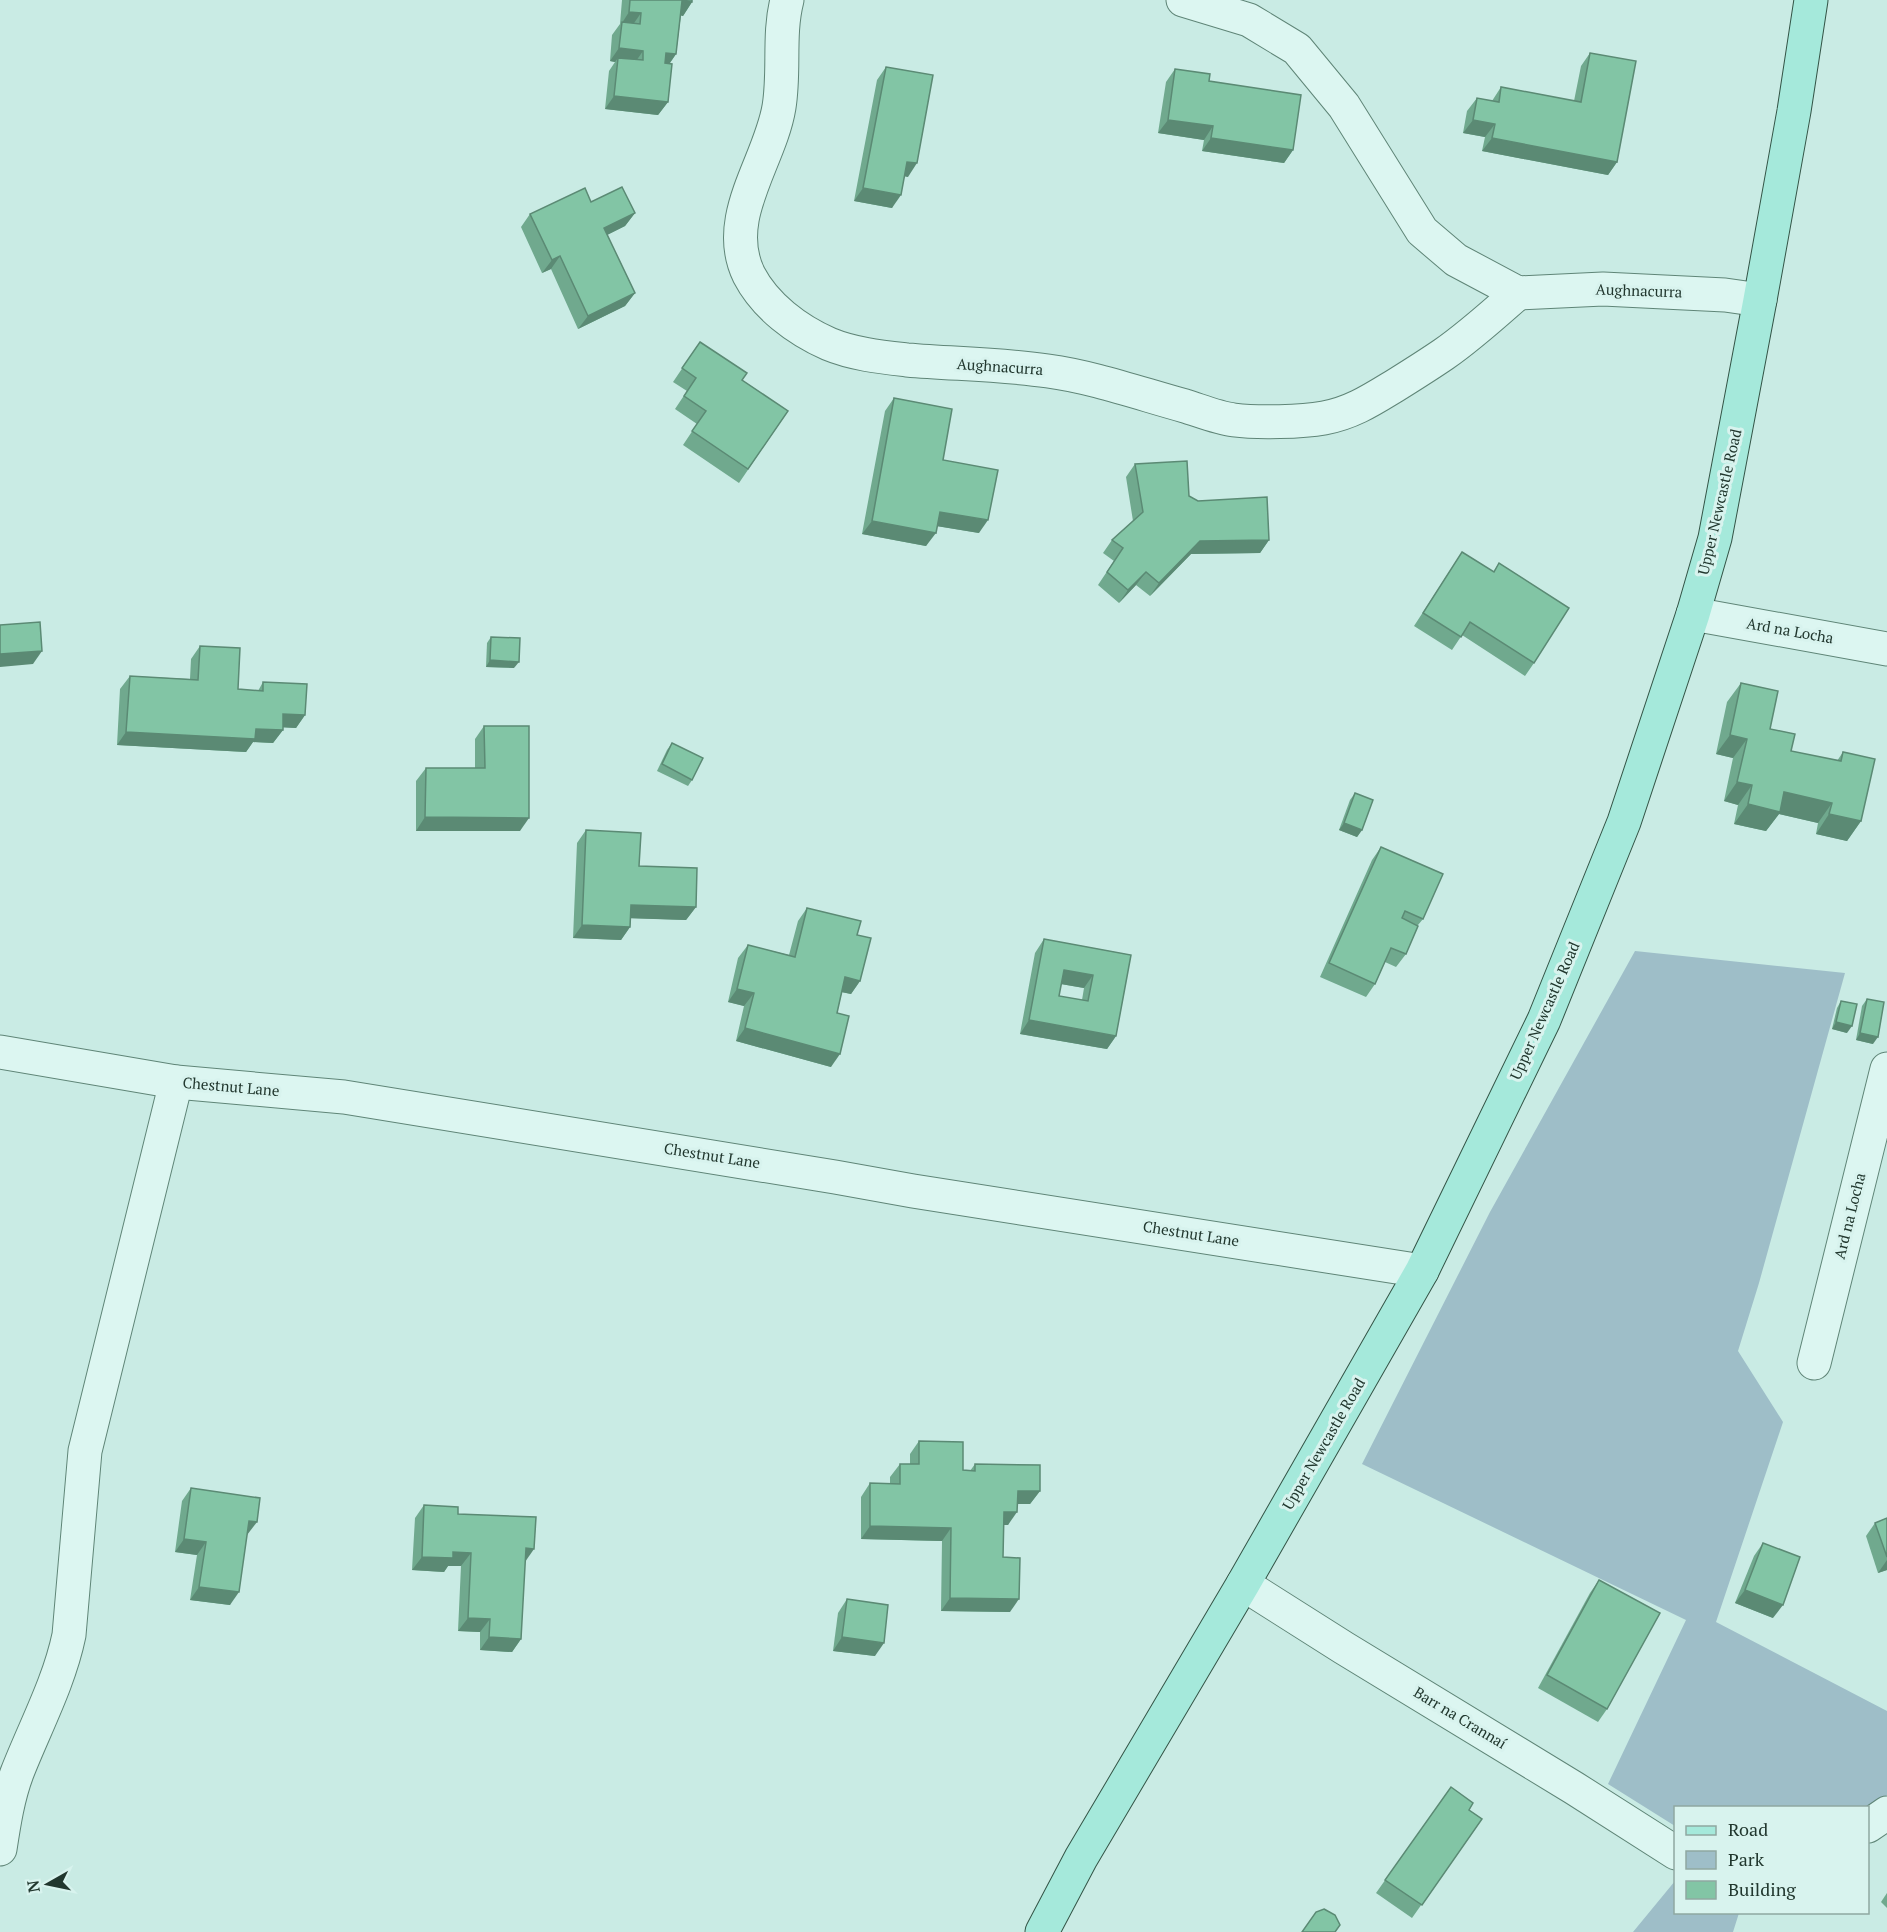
<svg xmlns="http://www.w3.org/2000/svg" width="1887" height="1932" font-family="'PT Serif',serif">
  <style>
    .green { fill: #9ebec8 }
    .lines { fill: none; stroke-linecap: round; stroke-linejoin: round }
    .minor-casing { stroke: #5f8577; stroke-width: 35 }
    .major-casing { stroke: #335446; stroke-width: 35 }
    .minor { stroke: #dcf6f1; stroke-width: 33 }
    .major { stroke: #a5e9db; stroke-width: 33 }
    .wall { fill: #70a98e; fill-rule: evenodd }
    .shaded-wall { fill: #5b8a74 }
    .building { fill: #82c5a5; stroke: #5b8a74; stroke-width: 1.5; fill-rule: evenodd }
    .labels { text-anchor: middle; stroke-width: 6; stroke-linejoin: round; paint-order: stroke }
    .street-label { font-size: 15px; fill: #21372e; stroke: #d8f3ee }
  </style>
  <rect width="100%" height="100%" fill="#c9ebe4"/>
  <!-- green -->
  <g class="green">
    <polygon points="1635,951 1845,973 1759,1283 1738,1351 1783,1422 1716,1622 1887,1711 1887,1795 1868,1809 1868,1808 1676,1808 1675,1826 1608,1784 1686,1620 1362,1464 1490,1212"/>
    <polygon points="1675,1881 1676,1912 1739,1913 1733,1932 1633,1932"/>
  </g>
  <g class="lines">
    <!-- minor casing -->
    <g class="minor-casing">
      <g id="minor">
        <path d="M787,0C778,35 785,71 779,107C770,162 721,218 749,275C765,306 797,330 829,344C853,354 881,357 907,360C953,364 1001,364 1048,371C1093,377 1141,394 1185,406C1201,411 1218,418 1234,420C1257,423 1302,422 1324,418C1352,413 1373,399 1396,385C1412,375 1428,365 1444,354C1470,336 1494,314 1518,293"/>
        <polyline points="1183,0 1249,20 1297,49 1344,106 1422,231 1456,260 1518,293 1603,289 1725,295 1760,300"/>
        <polyline points="1693,614 1887,649"/>
        <polyline points="0,1052 176,1082 344,1097 835,1177 913,1191 1422,1271"/>
        <polyline points="1814,1363 1887,1069"/>
        <polyline points="1243,1584 1344,1648 1574,1788 1676,1853"/>
        <polyline points="1868,1826 1887,1813"/>
        <path d="M0,1849C4,1823 8,1797 17,1773C35,1727 59,1683 69,1635L85,1451L176,1082"/>
      </g>
    </g>
    <!-- major casing -->
    <g class="major-casing">
      <polyline id="major" points="1042,1932 1081,1858 1243,1584 1422,1271 1544,1020 1624,822 1693,614 1715,538 1760,300 1794,111 1811,0"/>
    </g>
    <!-- minor -->
    <use href="#minor" class="minor"/>
    <!-- major -->
    <use href="#major" class="major"/>
  </g>
  <!-- wall -->
  <g class="wall">
    <polygon points="622,0 692,0 692,2 683,16 681,15 676,54 670,63 668,102 658,115 605,109 609,71 615,62 610,61 612,35 620,24"/>
    <polygon points="1590,53 1617,162 1608,175 1482,151 1485,137 1463,133 1467,111 1477,98 1492,101 1501,87 1574,101 1581,66"/>
    <polygon points="886,67 908,177 905,176 892,208 854,201 877,80"/>
    <polygon points="1175,69 1209,81 1293,150 1284,163 1202,151 1204,140 1158,133 1166,82"/>
    <polygon points="591,202 635,213 625,226 607,235 635,293 625,306 578,329 551,269 542,273 521,227 530,214"/>
    <polygon points="700,342 742,380 788,411 739,483 683,445 697,424 675,409 687,391 673,382"/>
    <polygon points="894,398 943,460 979,533 937,526 926,546 862,534 885,411"/>
    <polygon points="1135,464 1189,496 1269,540 1260,553 1191,554 1150,596 1136,585 1119,603 1098,585 1114,561 1103,553 1112,540 1133,521 1126,477"/>
    <polygon points="1462,552 1493,572 1499,563 1534,663 1525,676 1462,635 1452,650 1414,626"/>
    <polygon points="491,637 514,668 486,667 487,643"/>
    <polygon points="200,646 238,689 258,691 263,682 305,715 296,728 283,727 283,730 273,743 253,742 246,752 117,745 120,689 130,676 190,679 191,659"/>
    <polygon points="1741,683 1770,729 1791,751 1837,761 1843,752 1861,821 1847,841 1816,834 1818,823 1779,814 1766,831 1734,824 1738,805 1724,801 1733,758 1716,754 1727,702"/>
    <polygon points="484,726 520,831 416,831 416,781 426,768 475,768 475,739"/>
    <polygon points="672,743 692,780 688,786 657,771 667,750"/>
    <polygon points="1355,793 1362,830 1357,837 1339,830 1350,800"/>
    <polygon points="586,830 639,866 696,907 686,920 631,918 630,927 621,940 573,938 577,843"/>
    <polygon points="1381,847 1423,919 1418,925 1406,954 1396,967 1385,962 1375,984 1366,997 1320,977 1372,860"/>
    <polygon points="807,908 857,935 860,981 851,994 842,992 837,1013 831,1067 736,1041 744,1006 728,1002 738,958 748,945 789,955 798,921"/>
    <path d="M1044,939L1131,955L1116,1036L1107,1049L1020,1034L1035,953ZM1061,984L1084,988L1082,1000L1059,996Z"/>
    <polygon points="1867,999 1873,1044 1856,1040 1862,1006"/>
    <polygon points="1841,1001 1847,1033 1832,1029 1837,1008"/>
    <polygon points="919,1441 963,1470 970,1471 975,1464 1040,1491 1030,1504 1017,1504 1008,1525 1004,1525 1003,1557 1010,1612 941,1611 942,1541 861,1539 861,1497 870,1483 890,1484 890,1477 900,1464 910,1464 910,1454"/>
    <polygon points="191,1488 247,1535 230,1605 190,1600 197,1555 175,1552 182,1501"/>
    <polygon points="424,1505 458,1514 525,1561 521,1639 512,1652 480,1650 480,1632 458,1631 461,1566 448,1566 444,1572 412,1570 415,1518"/>
    <polygon points="1887,1518 1887,1570 1878,1573 1866,1536 1875,1523"/>
    <polygon points="1763,1543 1773,1618 1735,1603 1754,1556"/>
    <polygon points="1599,1580 1607,1709 1598,1722 1538,1688 1590,1593"/>
    <polygon points="847,1599 875,1656 833,1651 838,1613"/>
    <polygon points="1451,1787 1469,1810 1482,1819 1412,1918 1376,1893"/>
    <polygon points="1887,1893 1887,1908 1881,1902"/>
  </g>
  <!-- shaded-wall -->
  <g class="shaded-wall">
    <polygon points="682,1 692,2 683,16 673,14"/>
    <polygon points="629,12 641,13 632,26 622,23"/>
    <polygon points="619,48 643,51 634,64 618,58 615,62 610,61"/>
    <polygon points="666,53 676,54 667,67 657,66"/>
    <polygon points="614,96 668,102 658,115 605,109"/>
    <polygon points="1168,120 1213,126 1204,140 1158,133"/>
    <polygon points="1473,120 1495,124 1485,137 1463,133"/>
    <polygon points="1211,138 1293,150 1284,163 1202,151"/>
    <polygon points="1492,138 1617,162 1608,175 1482,151"/>
    <polygon points="907,162 917,163 908,177 898,175"/>
    <polygon points="863,188 901,195 892,208 854,201"/>
    <polygon points="635,213 625,226 595,241 604,228"/>
    <polygon points="560,256 551,269 542,273 552,260"/>
    <polygon points="635,293 625,306 578,329 588,316"/>
    <polygon points="940,512 988,520 979,533 930,525"/>
    <polygon points="872,521 936,533 926,546 862,534"/>
    <polygon points="1269,540 1260,553 1191,554 1150,596 1159,583 1200,541"/>
    <polygon points="1146,572 1136,585 1119,603 1128,590"/>
    <polygon points="42,651 33,664 0,667 0,654"/>
    <polygon points="490,660 519,662 514,668 486,667"/>
    <polygon points="283,714 305,715 296,728 274,727"/>
    <polygon points="256,729 283,730 273,743 253,742 246,752 117,745 126,732"/>
    <polygon points="1730,735 1747,739 1733,758 1716,754"/>
    <polygon points="1737,782 1752,785 1738,805 1724,801"/>
    <polygon points="1784,792 1832,803 1818,823 1779,814 1766,831 1734,824 1748,804"/>
    <polygon points="1829,814 1861,821 1847,841 1816,834"/>
    <polygon points="425,817 529,818 520,831 416,831"/>
    <polygon points="1344,823 1362,830 1357,837 1339,830"/>
    <polygon points="631,905 696,907 686,920 622,918"/>
    <polygon points="582,925 630,927 621,940 573,938"/>
    <polygon points="1064,970 1093,975 1084,988 1055,983"/>
    <polygon points="845,977 860,981 851,994 836,991"/>
    <polygon points="737,989 754,993 744,1006 728,1002"/>
    <polygon points="1029,1020 1116,1036 1107,1049 1020,1034"/>
    <polygon points="1836,1022 1852,1026 1847,1033 1832,1029"/>
    <polygon points="745,1028 840,1054 831,1067 736,1041"/>
    <polygon points="1860,1033 1878,1037 1873,1044 1856,1040"/>
    <polygon points="1018,1491 1040,1491 1030,1504 1008,1504"/>
    <polygon points="1004,1512 1017,1512 1008,1525 995,1525"/>
    <polygon points="249,1521 257,1522 247,1535"/>
    <polygon points="870,1526 951,1528 942,1541 861,1539"/>
    <polygon points="184,1539 206,1542 197,1555 175,1552"/>
    <polygon points="526,1548 534,1549 525,1562"/>
    <polygon points="453,1552 471,1553 461,1566 448,1566 444,1572 412,1570 422,1557"/>
    <polygon points="1887,1560 1887,1570 1878,1573"/>
    <polygon points="199,1587 239,1592 230,1605 190,1600"/>
    <polygon points="1745,1590 1783,1605 1773,1618 1735,1603"/>
    <polygon points="950,1598 1019,1599 1010,1612 941,1611"/>
    <polygon points="468,1618 490,1619 480,1632 458,1631"/>
    <polygon points="489,1637 521,1639 512,1652 480,1650"/>
    <polygon points="842,1637 884,1643 875,1656 833,1651"/>
  </g>
  <!-- building -->
  <g class="building">
    <polygon points="630,0 692,0 692,2 682,1 676,54 666,53 665,63 672,64 668,102 614,96 618,58 643,60 643,51 619,48 622,22 640,24 641,13 629,12"/>
    <polygon points="1590,53 1636,61 1617,162 1492,138 1495,124 1473,120 1477,98 1499,102 1501,87 1581,102"/>
    <polygon points="886,67 933,75 917,163 907,162 901,195 863,188"/>
    <polygon points="1175,69 1210,74 1209,81 1301,95 1293,150 1211,138 1213,126 1168,120"/>
    <polygon points="622,187 635,213 604,228 635,293 588,316 560,256 552,260 530,214 585,188 591,202"/>
    <polygon points="700,342 747,373 742,380 788,411 748,469 692,431 706,411 684,396 696,378 682,368"/>
    <polygon points="894,398 952,409 943,460 998,470 988,520 940,512 936,533 872,521"/>
    <polygon points="1187,461 1189,496 1198,501 1267,497 1269,540 1200,541 1159,583 1146,572 1128,590 1107,572 1123,548 1112,540 1143,512 1135,464"/>
    <polygon points="1462,552 1494,572 1499,563 1569,608 1534,663 1470,622 1461,637 1423,613"/>
    <polygon points="40,622 42,651 0,654 0,625"/>
    <polygon points="491,637 520,638 519,662 490,660"/>
    <polygon points="200,646 240,648 238,689 263,691 263,682 307,684 305,715 283,714 283,730 256,729 255,739 126,732 130,676 198,680"/>
    <polygon points="1741,683 1778,691 1770,729 1795,734 1791,751 1841,761 1843,752 1875,759 1861,821 1829,814 1832,803 1784,792 1780,812 1748,804 1752,785 1737,782 1747,739 1730,735"/>
    <polygon points="484,726 529,726 529,818 425,817 426,768 485,768"/>
    <polygon points="672,743 703,758 692,780 662,764"/>
    <polygon points="1355,793 1373,800 1362,830 1344,823"/>
    <polygon points="586,830 641,833 639,866 697,868 696,907 631,905 630,927 582,925"/>
    <polygon points="1381,847 1443,874 1423,919 1405,911 1402,918 1418,926 1406,954 1391,948 1375,984 1329,963"/>
    <polygon points="807,908 861,921 857,935 871,938 860,981 845,977 837,1013 849,1016 840,1054 745,1028 754,993 737,989 748,945 795,957"/>
    <path d="M1044,939L1131,955L1116,1036L1029,1020ZM1064,970L1093,975L1088,1001L1059,996Z"/>
    <polygon points="1867,999 1884,1002 1878,1037 1860,1033"/>
    <polygon points="1841,1001 1857,1004 1852,1026 1836,1022"/>
    <polygon points="919,1441 963,1442 963,1470 975,1471 975,1464 1040,1465 1040,1491 1018,1491 1017,1512 1004,1512 1003,1557 1020,1558 1019,1599 950,1598 951,1528 870,1526 870,1483 900,1484 900,1464 919,1464"/>
    <polygon points="191,1488 260,1498 257,1522 249,1521 239,1592 199,1587 206,1542 184,1539"/>
    <polygon points="424,1505 458,1507 458,1514 536,1517 534,1549 526,1548 521,1639 489,1637 490,1619 468,1618 471,1553 453,1552 453,1558 422,1557"/>
    <polygon points="1887,1518 1887,1557 1875,1523"/>
    <polygon points="1763,1543 1800,1557 1783,1605 1745,1590"/>
    <polygon points="1599,1580 1660,1613 1607,1709 1547,1675"/>
    <polygon points="847,1599 888,1605 884,1643 842,1637"/>
    <polygon points="1451,1787 1473,1803 1469,1810 1482,1819 1422,1905 1385,1880"/>
    <polygon points="1324,1909 1335,1915 1340,1925 1335,1932 1302,1932 1316,1912"/>
  </g>
  <g class="labels">
    <!-- street labels -->
    <g class="street-label">
      <text transform="translate(1639 291) rotate(2)" y="5">Aughnacurra</text>
      <text transform="translate(1000 367) rotate(4)" y="5">Aughnacurra</text>
      <text transform="translate(1720 502) rotate(-77)" y="5">Upper Newcastle Road</text>
      <text transform="translate(1790 631) rotate(10)" y="5">Ard na Locha</text>
      <text transform="translate(1545 1011) rotate(-66)" y="5">Upper Newcastle Road</text>
      <text transform="translate(231 1087) rotate(5)" y="5">Chestnut Lane</text>
      <text transform="translate(712 1156) rotate(9)" y="5">Chestnut Lane</text>
      <text transform="translate(1850 1216) rotate(-76)" y="5">Ard na Locha</text>
      <text transform="translate(1191 1234) rotate(9)" y="5">Chestnut Lane</text>
      <text transform="translate(1324 1444) rotate(-60)" y="5">Upper Newcastle Road</text>
      <text transform="translate(1460 1718) rotate(31)" y="5">Barr na Crannaí</text>
    </g>
  </g>
  <!-- legend -->
  <rect x="1674" y="1806" width="195" height="108" fill="#d8f3ee" stroke="#8fa8a1" stroke-width="1.5"/>
  <rect x="1686" y="1826" width="30" height="9" fill="#a5e9db" stroke="#8fa8a1" stroke-width="1.5"/>
  <text x="1728" y="1836" font-size="18" fill="#21372e">Road</text>
  <rect x="1686" y="1851" width="30" height="18" fill="#9ebec8" stroke="#8fa8a1" stroke-width="1.5"/>
  <text x="1728" y="1866" font-size="18" fill="#21372e">Park</text>
  <rect x="1686" y="1881" width="30" height="18" fill="#82c5a5" stroke="#8fa8a1" stroke-width="1.5"/>
  <text x="1728" y="1896" font-size="18" fill="#21372e">Building</text>
  <!-- north arrow -->
  <g transform="translate(48 1884) rotate(261)" stroke="#d8f3ee" stroke-width="4.5" paint-order="stroke">
  <path d="M0-4.5L10 22L0 15L-10 22Z" fill="#21372e"/>
  <text y="-9" font-size="16" font-weight="bold" text-anchor="middle" fill="#21372e">N</text>
  </g>
</svg>
